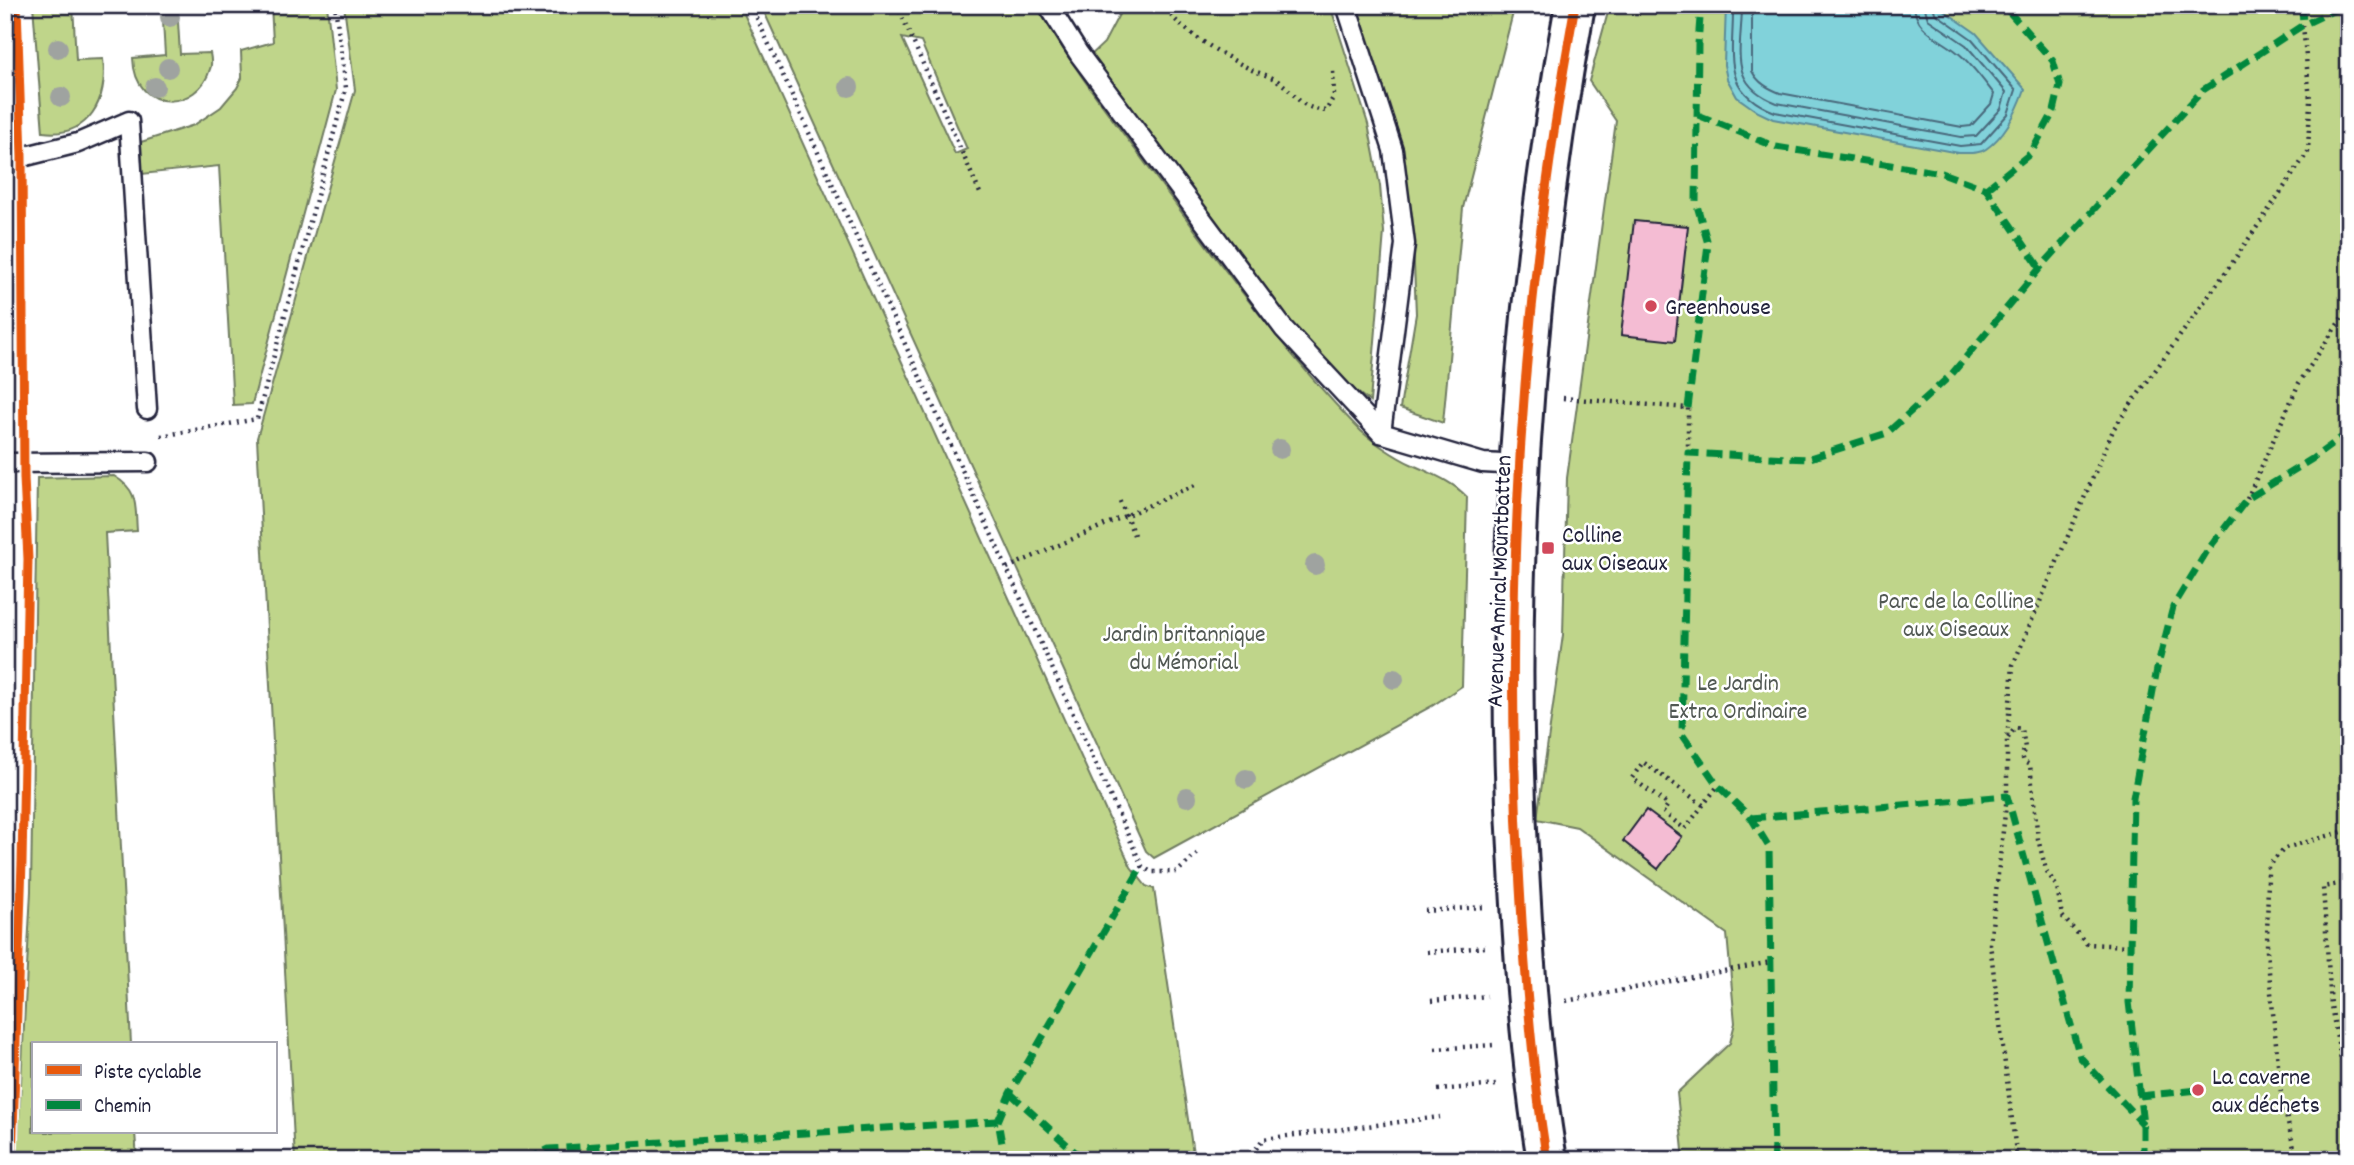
<svg xmlns="http://www.w3.org/2000/svg" width="2354" height="1165" font-family="Dekko,sans-serif">
  <style>
    .green { fill: #bfd58a; stroke: #707c62; stroke-width: 2; fill-rule: evenodd }
    .water { fill: #81d2da; stroke: #5b8c9a; stroke-width: 2 }
    .lines { fill: none; stroke-linecap: round; stroke-linejoin: round }
    .shore { stroke: #48687b; stroke-width: 2 }
    .building { fill: #f4bcd3; stroke: #22223b; stroke-width: 2 }
    .lane-casing { stroke: #22223b; stroke-width: 23 }
    .secondary-casing { stroke: #22223b; stroke-width: 44 }
    .path { stroke: #22223b; stroke-width: 4.5; stroke-dasharray: 2 5; stroke-linecap: butt }
    .lane { stroke: #fff; stroke-width: 18 }
    .secondary { stroke: #fff; stroke-width: 38 }
    .quiet { stroke: #00873e; stroke-width: 7; stroke-dasharray: 14 7; stroke-linecap: butt }
    .cycleway-casing { stroke: #fff; stroke-width: 13 }
    .cycleway { stroke: #e8590c; stroke-width: 9 }
    .tree { fill: #9fa3a0 }
    .poi-dot { fill: #d1495b; stroke: #fff; stroke-width: 2.5 }
    .labels { text-anchor: middle; stroke-width: 5; stroke-linejoin: round; paint-order: stroke }
    .poi-label { font-size: 24px; fill: #22223b; stroke: #fff; text-anchor: start }
    .street-label { font-size: 24px; fill: #22223b; stroke: #fff }
    .park-label { font-size: 24px; fill: #515853; stroke: #fff }
  </style>
  <rect width="100%" height="100%" fill="#fff"/>
  <filter id="ink" filterUnits="userSpaceOnUse"><feTurbulence type="fractalNoise" baseFrequency=".0143" numOctaves="2"/><feDisplacementMap in="SourceGraphic" scale="14" xChannelSelector="R" yChannelSelector="G"/><feConvolveMatrix kernelMatrix="1 2 1 2 8 2 1 2 1" color-interpolation-filters="sRGB"/></filter>
  <g filter="url(#ink)">
    <!-- green -->
    <g class="green">
      <path d="M33,5H73L76,60L103,59C108,99 90,138 43,132Z"/>
      <path d="M162,5H177L180,54L210,53C211,58 212,65 210,69C199,110 135,116 133,58L165,55Z"/>
      <polygon points="271,5 327,5 336,90 252,404 233,405 219,166 142,174 141,142 194,125 221,107 237,88 242,78 241,51 273,42"/>
      <polygon points="344,5 740,5 1131,867 1146,886 1154,889 1194,1160 295,1160 257,438 355,90"/>
      <path d="M761,5H1036C1071,66 1115,122 1157,179C1220,264 1283,350 1356,426C1368,439 1397,458 1413,465C1432,474 1452,481 1467,497L1462,686L1432,706L1154,858L1146,851ZM902,38L921,42L967,149L955,154Z"/>
      <polygon points="1124,5 1330,5 1368,124 1380,186 1384,232 1370,402 1347,384 1296,330 1090,56 1104,43"/>
      <polygon points="1356,5 1515,5 1463,208 1443,423 1400,408 1416,314 1412,215 1393,119"/>
      <polygon points="1610,5 2349,5 2349,1160 1684,1160 1677,1093 1730,1043 1735,1023 1727,934 1577,827 1537,819 1563,635 1567,478 1616,121 1589,81"/>
      <path d="M114,476C139,491 135,505 137,531L105,533L131,1044H33V1132H135L137,1160H17L31,891L37,478Z"/>
    </g>
    <!-- water -->
    <path class="water" d="M1726,5H1936L1976,33L2025,89C2017,112 2006,135 1986,149C1979,154 1968,153 1959,153L1773,119L1758,112L1737,97L1727,79L1724,65Z"/>
    <g class="lines">
      <!-- shore -->
      <g class="shore">
        <path d="M1733,5C1734,55 1719,90 1775,112L1960,146L1981,144L2008,114L2016,90L1972,39L1935,13L1933,5"/>
        <path d="M1742,5C1742,50 1726,83 1777,103L1961,137L1976,136L2001,109L2006,92L1966,45L1928,19L1924,5"/>
        <path d="M1752,5V71C1758,83 1768,88 1780,93L1962,127L1971,126L1991,104L1994,94C1983,80 1971,63 1957,52C1940,38 1915,31 1914,5"/>
      </g>
    </g>
    <!-- building -->
    <g class="building">
      <polygon points="1634,221 1688,226 1675,341 1621,335"/>
      <polygon points="1646,810 1682,837 1658,869 1623,841"/>
    </g>
    <g class="lines">
      <!-- lane casing -->
      <g class="lane-casing">
        <g id="lane">
          <polyline points="1048,5 1079,54 1284,329 1381,433 1483,463 1520,465"/>
          <polyline points="1346,5 1393,150 1405,244 1381,433"/>
          <polyline points="5,165 22,157 78,143 129,121 147,409"/>
          <polyline points="5,463 148,462"/>
        </g>
      </g>
      <!-- secondary casing -->
      <g class="secondary-casing">
        <path id="secondary" d="M1547,1160C1532,1070 1525,978 1520,887C1502,593 1522,295 1575,5"/>
      </g>
      <!-- path -->
      <g class="path">
        <polyline points="751,5 1142,866 1151,872 1177,872 1199,852"/>
        <polyline points="897,5 980,193"/>
        <path d="M1161,5C1184,32 1217,52 1248,68C1257,73 1269,75 1278,81C1300,96 1296,107 1326,111L1334,96L1333,70"/>
        <polyline points="1563,398 1688,408 1688,453"/>
        <polyline points="161,436 257,419 346,88 335,5"/>
        <polyline points="2247,499 2299,383 2349,307"/>
        <polyline points="1120,501 1134,535"/>
        <polyline points="1007,568 1195,485"/>
        <polyline points="2008,738 2015,728 2022,729 2025,748 2022,755 2024,762 2030,765 2038,839 2046,870 2057,887 2062,916 2087,944 2130,946"/>
        <path d="M1703,805L1643,762L1632,778L1668,805L1663,812L1685,829C1696,814 1707,800 1718,786"/>
        <polyline points="2349,882 2323,887 2331,1006 2349,1100"/>
        <polyline points="1425,911 1483,907"/>
        <polyline points="1427,952 1486,947"/>
        <polyline points="1431,1001 1487,996"/>
        <polyline points="1566,1001 1771,962"/>
        <polyline points="1435,1049 1493,1045"/>
        <polyline points="1438,1090 1496,1085"/>
        <polyline points="1248,1160 1263,1139 1440,1117"/>
        <polyline points="2017,1160 1990,944 2007,796 2007,739 2013,665 2114,428 2235,259 2308,152 2310,100 2303,25"/>
        <polyline points="2297,1160 2281,1095 2267,951 2268,866 2285,848 2349,830"/>
      </g>
      <!-- lane -->
      <use href="#lane" class="lane"/>
      <!-- secondary -->
      <use href="#secondary" class="secondary"/>
      <!-- quiet -->
      <g class="quiet">
        <polyline points="2302,5 2303,25"/>
        <polyline points="1698,115 1776,147 1942,173 1986,189 2040,268"/>
        <polyline points="1986,189 2031,153 2054,111 2060,85 2053,61 2003,5"/>
        <polyline points="1688,408 1708,244 1696,202 1698,44 1701,5"/>
        <polyline points="1751,818 2007,796 2080,1057 2143,1124"/>
        <polyline points="1010,1093 1084,1160"/>
        <polyline points="2140,1096 2198,1090"/>
        <polyline points="998,1121 1010,1093 1142,866"/>
        <polyline points="526,1160 549,1149 998,1121 1005,1160"/>
        <polyline points="1774,1160 1769,847 1751,818 1718,786 1682,734 1688,453 1807,459 1887,433 1951,375 2040,268 2203,90 2303,25 2345,5"/>
        <polyline points="2143,1160 2143,1124 2129,1002 2133,798 2157,669 2173,607 2207,551 2247,499 2312,459 2349,432"/>
      </g>
      <!-- cycleway casing -->
      <g class="cycleway-casing">
        <g id="cycleway">
          <polyline points="12,1160 22,862 28,559 24,478 22,157 17,5"/>
          <path d="M1547,1160C1532,1070 1525,978 1520,887C1502,593 1522,295 1575,5"/>
        </g>
      </g>
      <!-- cycleway -->
      <use href="#cycleway" class="cycleway"/>
    </g>
    <!-- trees -->
    <g class="tree">
      <circle cx="170" cy="17" r="10"/>
      <circle cx="58" cy="48" r="10"/>
      <circle cx="168" cy="68" r="10"/>
      <circle cx="155" cy="87" r="10"/>
      <circle cx="849" cy="87" r="10"/>
      <circle cx="61" cy="97" r="10"/>
      <circle cx="1280" cy="449" r="10"/>
      <circle cx="1315" cy="565" r="10"/>
      <circle cx="1394" cy="679" r="10"/>
      <circle cx="1246" cy="779" r="10"/>
      <circle cx="1187" cy="797" r="10"/>
    </g>
  </g>
  <!-- markers -->
  <g class="poi-dot">
    <circle cx="1651" cy="306" r="7"/>
    <rect x="1541" y="541" width="14" height="14" rx="3.5"/>
    <circle cx="2198" cy="1090" r="7"/>
  </g>
  <g class="labels">
    <!-- poi labels -->
    <g class="poi-label">
      <text x="1665" y="314">Greenhouse</text>
      <text x="1562" y="542">Colline<tspan x="1562" dy="28">aux Oiseaux</tspan></text>
      <text x="2212" y="1084">La caverne<tspan x="2212" dy="28">aux déchets</tspan></text>
    </g>
    <!-- street labels -->
    <g class="street-label">
      <text transform="translate(1498 581) rotate(-88)" y="8">Avenue Amiral Mountbatten</text>
    </g>
    <!-- park labels -->
    <g class="park-label">
      <text x="1956" y="608">Parc de la Colline<tspan x="1956" dy="28">aux Oiseaux</tspan></text>
      <text x="1184" y="641">Jardin britannique<tspan x="1184" dy="28">du Mémorial</tspan></text>
      <text x="1738" y="690">Le Jardin<tspan x="1738" dy="28">Extra Ordinaire</tspan></text>
    </g>
  </g>
  <!-- margin -->
  <rect width="2354" height="1165" fill="none" stroke="#fff" stroke-width="28"/>
  <rect x="14" y="14" width="2326" height="1137" fill="none" stroke="#22223b" stroke-width="2.5" filter="url(#ink)"/>
  <!-- legend -->
  <rect x="32" y="1042" width="245" height="91" fill="#ffffff" stroke="#a7a7b1" stroke-width="2"/>
  <rect x="46" y="1065" width="35" height="10" fill="#e8590c" stroke="#a7a7b1" stroke-width="2"/>
  <text x="94" y="1078" font-size="21" fill="#22223b">Piste cyclable</text>
  <rect x="46" y="1100" width="35" height="10" fill="#00873e" stroke="#a7a7b1" stroke-width="2"/>
  <text x="94" y="1112" font-size="21" fill="#22223b">Chemin</text>
</svg>
